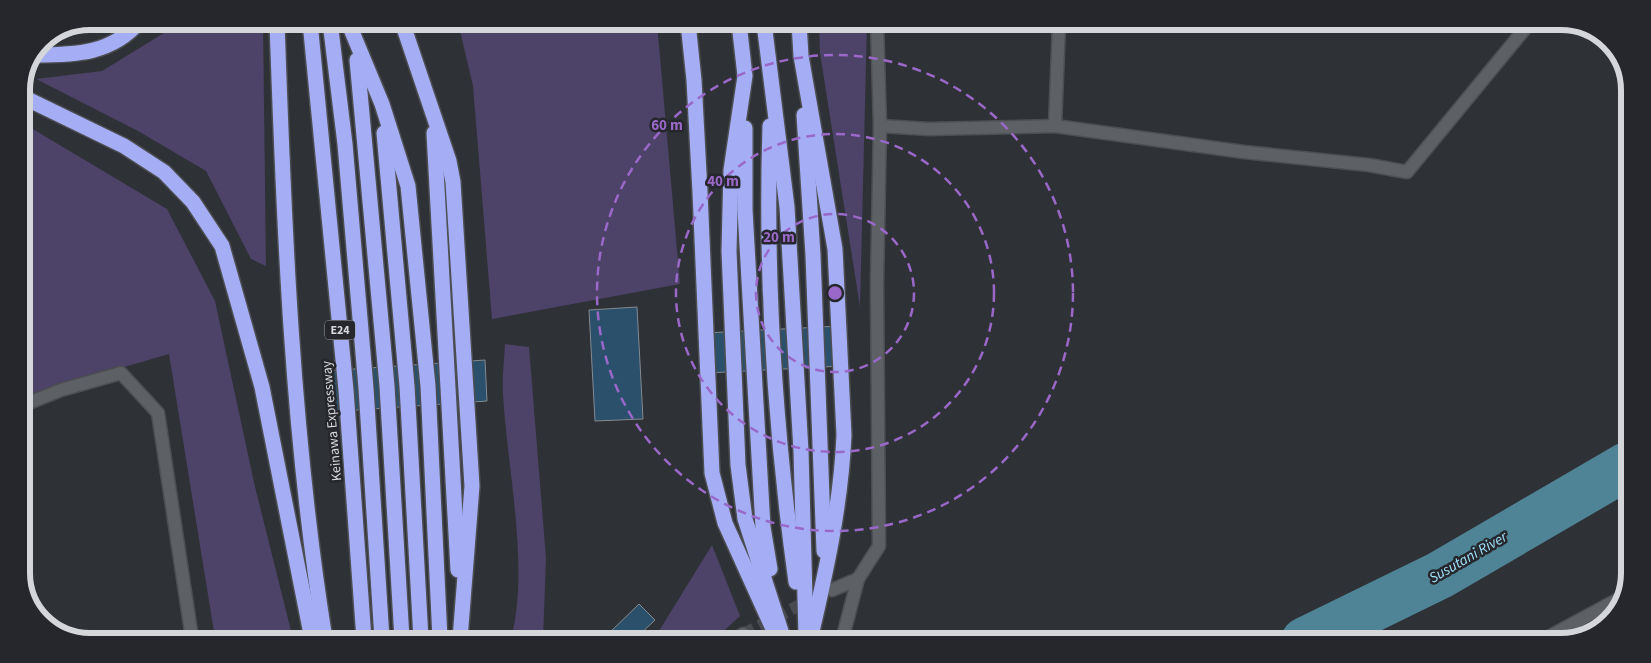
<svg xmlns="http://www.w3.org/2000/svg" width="1651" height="663" font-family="'Source Sans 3',sans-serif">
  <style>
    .green { fill: #4d4267 }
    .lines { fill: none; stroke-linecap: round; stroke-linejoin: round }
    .river { stroke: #4f8396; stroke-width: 48 }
    .building { fill: #2a506b; stroke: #858a8f }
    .street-tunnel { stroke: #474a4e; stroke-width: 12; stroke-dasharray: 12 6; stroke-linecap: butt }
    .street-casing { stroke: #4c4e52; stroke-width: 15 }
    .secondary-casing { stroke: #4c4e52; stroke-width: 15 }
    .highway-casing { stroke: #4c4e52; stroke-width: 18 }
    .street { stroke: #5d6166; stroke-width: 12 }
    .secondary { stroke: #5d6166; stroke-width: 12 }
    .highway { stroke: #a5aef5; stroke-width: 15 }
    .ring { fill: none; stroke: #9a68c8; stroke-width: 2.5; stroke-dasharray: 9 6 }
    .labels { text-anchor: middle; stroke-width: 5; stroke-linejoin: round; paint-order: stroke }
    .shield { fill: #25272c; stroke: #a0a2a5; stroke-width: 1 }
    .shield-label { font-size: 12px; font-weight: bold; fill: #d4d6d9 }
    .street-label { font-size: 14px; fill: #d4d6d9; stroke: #25272c }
    .water-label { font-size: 15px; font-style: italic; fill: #9fe1f9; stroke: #25272c }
    .rim { fill: none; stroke: #d4d6d9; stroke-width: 6 }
    .centre { fill: #9a68c8; stroke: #25272c; stroke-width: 2.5 }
    .ring-label { font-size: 15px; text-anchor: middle; font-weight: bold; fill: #9a68c8; stroke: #25272c; stroke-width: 5; stroke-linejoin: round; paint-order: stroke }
  </style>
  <rect width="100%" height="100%" fill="#2e3136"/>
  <!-- green -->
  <g class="green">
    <polygon points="177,21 263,22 266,266 251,259 206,171 138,131 36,79 102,71 172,28"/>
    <polygon points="458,22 657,23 680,284 492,319 473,86"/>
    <polygon points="819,23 867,23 860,307 820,53"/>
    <polygon points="21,122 167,209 215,301 255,487 293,639 215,638 169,354 21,397"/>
    <path d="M505,344L529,347L546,558L543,639H511C530,568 507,468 503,394C502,378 504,361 505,344Z"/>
    <polygon points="712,545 740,616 714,640 654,639"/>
  </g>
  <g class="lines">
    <!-- river -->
    <polyline class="river" points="1305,641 1440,575 1627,466"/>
  </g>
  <!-- building -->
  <g class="building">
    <polygon points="637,307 643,419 595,421 589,310"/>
    <polygon points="840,326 842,366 707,373 705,333"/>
    <polygon points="485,360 487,401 328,412 325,371"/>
    <polygon points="639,604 655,620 635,639 603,639"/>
  </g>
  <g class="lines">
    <!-- street-tunnel -->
    <polyline class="street-tunnel" points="743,634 812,599"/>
    <!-- street casing -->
    <g class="street-casing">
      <g id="street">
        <polyline points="880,126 929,129 1055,126 1244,152 1369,165 1407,172 1528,25"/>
        <polyline points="1055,126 1059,24"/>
        <polyline points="21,406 61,390 121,373 158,413 192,638"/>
        <polyline points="832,590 858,579"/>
        <polyline points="735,640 743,634"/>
        <polyline points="842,640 858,579 879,546 877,283 880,126 877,23"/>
      </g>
    </g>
    <!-- secondary casing -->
    <g class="secondary-casing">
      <polyline id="secondary" points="1539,642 1626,595"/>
    </g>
    <!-- highway casing -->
    <g class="highway-casing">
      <g id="highway">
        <path d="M277,22C284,228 292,434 325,639"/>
        <polyline points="310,22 346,390 364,639"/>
        <polyline points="330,22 345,144 366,388 382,639"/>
        <polyline points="348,22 382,104 408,186 428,386 440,639"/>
        <polyline points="402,22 449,161 453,182 472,486 460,639"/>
        <polyline points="688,23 694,80 700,192 712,473 725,523 778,640"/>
        <polyline points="739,23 745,76 731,170 729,251 738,465 745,519 781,631"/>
        <polyline points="764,23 787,207 801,451 806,635"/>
        <path d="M799,23L801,56L835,249L844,435C841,505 826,572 810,640"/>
        <path d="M35,55C76,55 112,54 140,21"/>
        <polyline points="357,60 387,386 402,639"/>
        <polyline points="21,96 124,146 164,172 193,202 222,246 262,387 312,639"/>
        <polyline points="804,115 813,255 824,551"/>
        <path d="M770,126C765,278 775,431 796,582"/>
        <polyline points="745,128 745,210 763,527 770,569"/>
        <polyline points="384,133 407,386 421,639"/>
        <polyline points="434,133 458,570"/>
      </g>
    </g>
    <!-- street -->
    <use href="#street" class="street"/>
    <!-- secondary -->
    <use href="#secondary" class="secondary"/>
    <!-- highway -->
    <use href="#highway" class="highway"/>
  </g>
  <!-- distance rings -->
  <g class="ring">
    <circle cx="835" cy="293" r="79"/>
    <circle cx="835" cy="293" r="159"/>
    <circle cx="835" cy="293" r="238"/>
  </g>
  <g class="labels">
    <!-- shield labels -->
    <rect class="shield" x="325" y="320.5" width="30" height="19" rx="4"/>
    <g class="shield-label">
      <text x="340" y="334">E24</text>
    </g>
    <!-- street labels -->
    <g class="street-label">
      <text transform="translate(331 421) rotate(-95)" y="5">Keinawa Expressway</text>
    </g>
    <!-- water labels -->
    <g class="water-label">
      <text transform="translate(1468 557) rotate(-30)" y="5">Susutani River</text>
    </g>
  </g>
  <!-- crop -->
  <path d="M0 0H1651V663H0ZM90 30H1561A60 60 0 0 1 1621 90V573A60 60 0 0 1 1561 633H90A60 60 0 0 1 30 573V90A60 60 0 0 1 90 30Z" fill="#25272c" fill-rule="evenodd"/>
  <path class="rim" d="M90 30H1561A60 60 0 0 1 1621 90V573A60 60 0 0 1 1561 633H90A60 60 0 0 1 30 573V90A60 60 0 0 1 90 30Z"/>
  <circle cx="835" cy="293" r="8" class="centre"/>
  <g class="ring-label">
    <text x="667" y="130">60 m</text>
    <text x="723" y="186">40 m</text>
    <text x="779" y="242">20 m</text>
  </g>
</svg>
